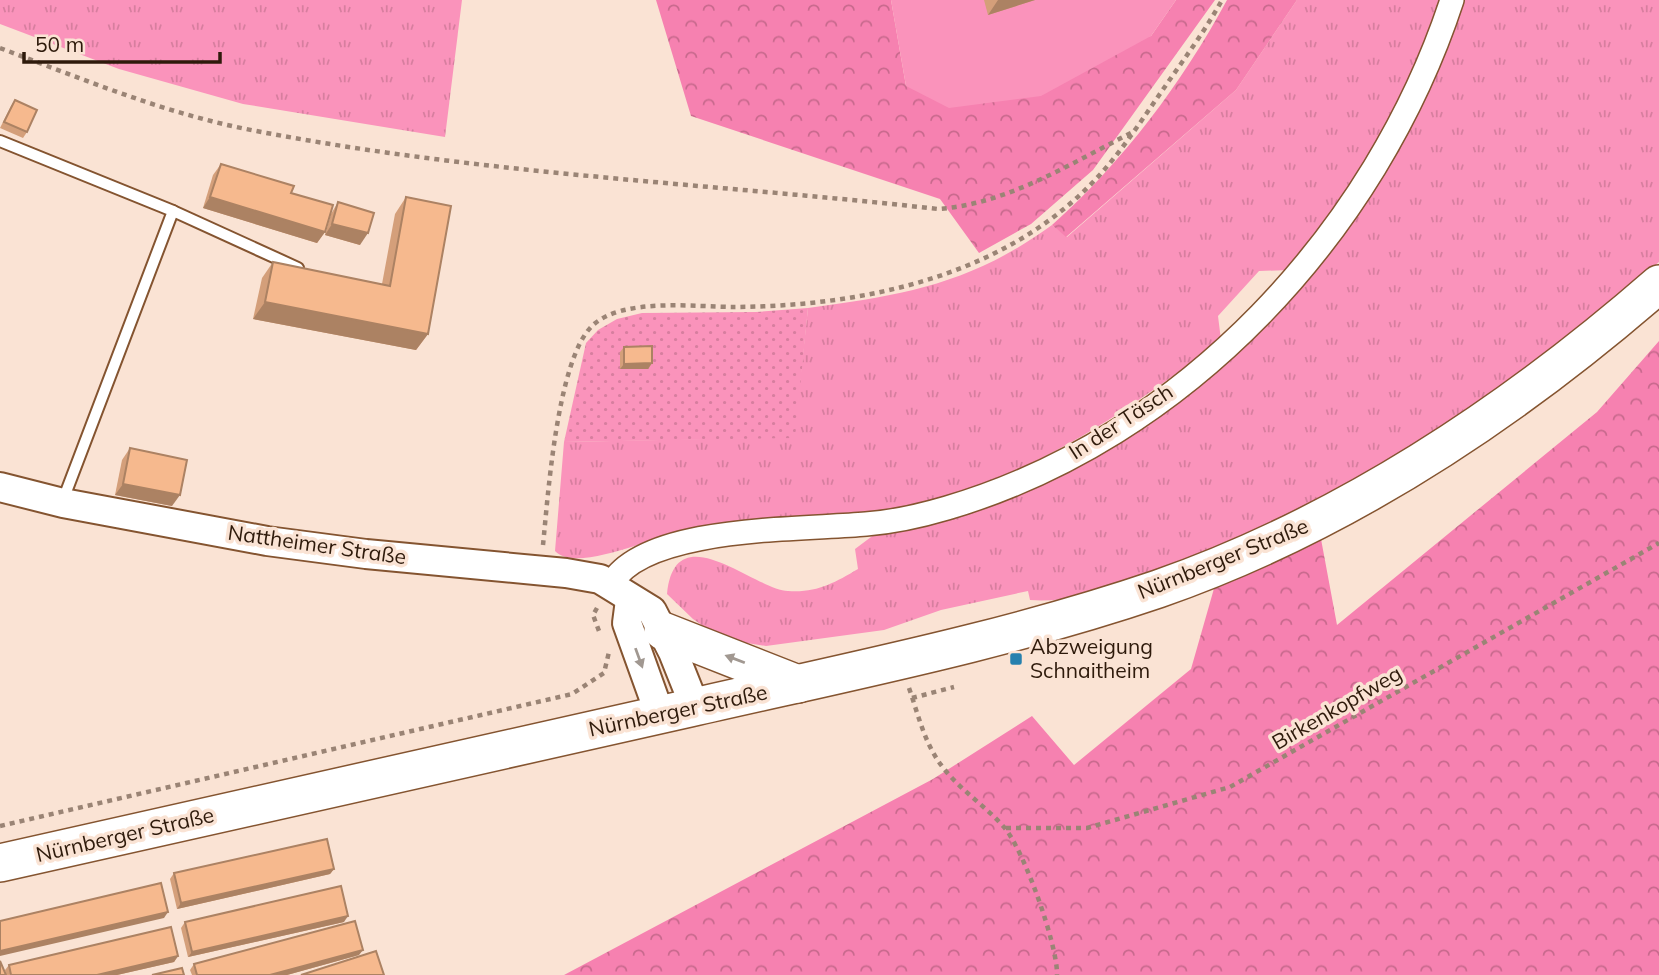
<svg xmlns="http://www.w3.org/2000/svg" width="1659" height="975" font-family="Mulish,sans-serif">
  <style>
    .grass { fill: url(#grass-tufts) }
    .forest { fill: url(#forest-crowns) }
    .park { fill: #fa93bb }
    .garden { fill: url(#garden-dots) }
    .lines { fill: none; stroke-linecap: round; stroke-linejoin: round }
    .service-casing { stroke: #845430; stroke-width: 14 }
    .minor-casing { stroke: #845430; stroke-width: 26 }
    .tertiary-casing { stroke: #845430; stroke-width: 32 }
    .primary-casing { stroke: #845430; stroke-width: 40 }
    .path { stroke: #9a8475; stroke-width: 4.5; stroke-dasharray: 5 5; stroke-linecap: butt }
    .service { stroke: #fff; stroke-width: 10 }
    .minor { stroke: #fff; stroke-width: 23 }
    .tertiary { stroke: #fff; stroke-width: 28 }
    .primary { stroke: #fff; stroke-width: 37 }
    .wall { fill: #d49f7a }
    .shaded-wall { fill: #ac8263 }
    .building { fill: #f6b98e; stroke: #ac8263; stroke-width: 2 }
    .oneway { fill: #a19891 }
    .poi-dot { fill: #2680ae; stroke: #fae3d4; stroke-width: 2.5 }
    .labels { text-anchor: middle; stroke-width: 7; stroke-linejoin: round; paint-order: stroke }
    .street-label { font-size: 21px; fill: #2e1a0b; stroke: #fae3d4 }
    .poi-label { font-size: 21px; fill: #2e1a0b; stroke: #fae3d4; text-anchor: start }
  </style>
  <defs>
    <pattern id="grass-tufts" width="24" height="20" patternUnits="userSpaceOnUse" patternTransform="scale(1.75)"><rect width="24" height="20" fill="#fa93bb"/><path d="M3 7l-1-3M5 7V3M7 7l1-3M15 17l-1-3M17 17v-4M19 17l1-3" fill="none" stroke="#d77e9f"/></pattern>
    <pattern id="forest-crowns" width="20" height="18" patternUnits="userSpaceOnUse" patternTransform="scale(1.75)"><rect width="20" height="18" fill="#f681b0"/><path d="M2 6a3 3 0 1 1 6 0M12 15a3 3 0 1 1 6 0" fill="none" stroke="#c8698d"/></pattern>
    <pattern id="garden-dots" width="8" height="8" patternUnits="userSpaceOnUse" patternTransform="scale(1.75)"><rect width="8" height="8" fill="#fa93bb"/><path d="M2 2h.1M6 6h.1" fill="none" stroke="#d77e9f" stroke-width="1.8" stroke-linecap="round"/></pattern>
  </defs>
  <rect width="100%" height="100%" fill="#fae3d4"/>
  <!-- grass -->
  <g class="grass">
    <polygon points="0,0 462,0 445,137 243,104 119,69 0,24"/>
    <path d="M1297,0H1443L1422,57L1367,161L1289,270L1259,271L1218,316L1221,340C1141,401 1070,451 976,487C953,495 928,505 904,509C833,521 759,519 687,530C658,535 576,574 555,551L564,442L794,437L808,308C904,295 971,284 1052,225L1067,237L1236,90Z"/>
    <path d="M1463,0H1659V262C1577,331 1492,398 1401,455C1333,497 1260,529 1187,559C1139,579 1082,604 1030,600L1028,591L941,610L884,630L766,646L722,639L693,619L667,594C675,513 753,589 788,591C817,593 834,583 858,569L855,549L875,534L940,519L1221,365L1257,334L1312,273L1342,233L1409,126L1441,60Z"/>
  </g>
  <!-- forest -->
  <g class="forest">
    <polygon points="656,0 891,0 906,86 1151,36 1176,0 1215,0 1093,170 1031,224 979,253 940,199 691,116"/>
    <path d="M1227,0H1297L1236,90L1066,237L1052,225C1123,162 1182,83 1227,0Z"/>
    <polygon points="1659,341 1659,975 564,975 933,779 1032,716 1074,765 1191,669 1215,585 1264,567 1321,539 1337,625 1597,412"/>
  </g>
  <!-- park -->
  <polygon class="park" points="891,0 1176,0 1151,36 1041,96 949,108 906,86"/>
  <!-- garden -->
  <polygon class="garden" points="808,308 795,438 564,442 586,343 598,330 617,319 642,313 756,312"/>
  <g class="lines">
    <!-- service casing -->
    <g class="service-casing">
      <g id="service">
        <polyline points="0,141 173,211 63,500"/>
        <polyline points="173,211 298,268"/>
      </g>
    </g>
    <!-- minor casing -->
    <g class="minor-casing">
      <path id="minor" d="M611,584C645,525 803,530 866,524C893,522 920,516 947,508C1185,438 1376,232 1452,0"/>
    </g>
    <!-- tertiary casing -->
    <g class="tertiary-casing">
      <g id="tertiary">
        <polyline points="0,487 63,503 267,541 366,554 566,573 600,579 652,611 673,652 695,707"/>
        <polyline points="630,600 627,623 660,715"/>
      </g>
    </g>
    <!-- primary casing -->
    <g class="primary-casing">
      <g id="primary">
        <polyline points="663,631 798,684"/>
        <path d="M0,863C230,812 460,760 690,708C847,672 1005,641 1158,589C1344,524 1511,413 1659,284"/>
      </g>
    </g>
    <!-- path -->
    <g class="path">
      <path d="M0,48C80,78 161,112 246,129C474,174 707,183 938,209C1008,204 1071,163 1133,132"/>
      <path d="M543,545C548,496 557,360 592,326C622,297 695,307 735,307C858,306 992,279 1083,192C1115,162 1139,124 1164,88C1184,59 1205,31 1222,0"/>
      <polyline points="597,608 593,615 599,631"/>
      <path d="M909,688C919,717 925,746 945,770C962,791 985,806 1003,826C1023,847 1058,946 1057,975"/>
      <polyline points="912,698 954,687"/>
      <polyline points="0,826 572,694 604,673 609,652"/>
      <polyline points="1006,828 1087,828 1230,787 1659,543"/>
    </g>
    <!-- service -->
    <use href="#service" class="service"/>
    <!-- minor -->
    <use href="#minor" class="minor"/>
    <!-- tertiary -->
    <use href="#tertiary" class="tertiary"/>
    <!-- primary -->
    <use href="#primary" class="primary"/>
  </g>
  <!-- wall -->
  <g class="wall">
    <polygon points="984,0 1035,0 988,15"/>
    <polygon points="15,100 27,132 23,138 0,128 11,106"/>
    <polygon points="221,164 291,193 325,232 317,243 203,208 213,175"/>
    <polygon points="406,197 428,334 416,350 253,319 262,278 273,262 382,284 395,214"/>
    <polygon points="338,202 360,245 325,235 331,214"/>
    <polygon points="624,347 652,363 648,369 620,369 620,352"/>
    <polygon points="130,448 172,506 115,495 122,460"/>
    <polygon points="334,869 330,874 177,909 170,879 174,873"/>
    <polygon points="185,922 344,922 188,957 181,928"/>
    <polygon points="359,955 287,975 192,975 190,970 194,964"/>
    <polygon points="178,956 174,962 117,975 6,975 5,970 9,965"/>
  </g>
  <!-- shaded-wall -->
  <g class="shaded-wall">
    <polygon points="998,0 1035,0 988,15"/>
    <polygon points="210,197 325,232 317,243 203,208"/>
    <polygon points="332,224 368,233 360,245 325,235"/>
    <polygon points="265,302 428,334 416,350 253,319"/>
    <polygon points="652,363 648,369 620,369 624,364"/>
    <polygon points="123,484 180,495 172,506 115,495"/>
    <polygon points="334,869 330,874 177,909 181,903"/>
    <polygon points="168,912 164,918 0,956 0,951"/>
    <polygon points="348,916 344,922 188,957 192,952"/>
    <polygon points="363,950 359,955 287,975 270,975"/>
    <polygon points="178,956 174,962 117,975 97,975"/>
  </g>
  <!-- building -->
  <g class="building">
    <polygon points="15,100 37,110 27,132 4,122"/>
    <polygon points="221,164 294,186 291,193 333,205 325,232 210,197"/>
    <polygon points="406,197 451,206 428,334 265,302 273,262 390,286"/>
    <polygon points="338,202 374,213 368,233 332,224"/>
    <polygon points="652,346 652,363 624,364 624,347"/>
    <polygon points="130,448 187,460 180,495 123,484"/>
    <polygon points="327,839 334,869 181,903 174,873"/>
    <polygon points="161,883 168,912 0,951 0,921"/>
    <polygon points="341,886 348,916 192,952 185,922"/>
    <polygon points="355,921 363,950 270,975 197,975 194,964"/>
    <polygon points="171,927 178,956 97,975 11,975 9,965"/>
    <polygon points="376,951 384,975 301,975"/>
    <polygon points="0,961 6,975 0,975"/>
    <polygon points="182,968 184,975 152,975"/>
  </g>
  <!-- one-way arrows -->
  <defs><path id="oneway-solid" d="M-6-.8H1V-3.2L6.5 0L1 3.2V.8H-6Z" transform="scale(1.75)"/></defs>
  <g class="oneway">
    <use href="#oneway-solid" transform="translate(639 658) rotate(70)"/>
    <use href="#oneway-solid" transform="translate(735 659) rotate(-159)"/>
  </g>
  <!-- markers -->
  <rect class="poi-dot" x="1009" y="652" width="14" height="14" rx="3.5"/>
  <g class="labels">
    <!-- street labels -->
    <g class="street-label">
      <text transform="translate(1121 422) rotate(-33)" y="7">In der Täsch</text>
      <text transform="translate(317 545) rotate(8)" y="7">Nattheimer Straße</text>
      <text transform="translate(1223 559) rotate(-22)" y="7">Nürnberger Straße</text>
      <text transform="translate(1337 708) rotate(-30)" y="7">Birkenkopfweg</text>
      <text transform="translate(678 711) rotate(-12)" y="7">Nürnberger Straße</text>
      <text transform="translate(125 835) rotate(-13)" y="7">Nürnberger Straße</text>
    </g>
    <!-- poi labels -->
    <g class="poi-label">
      <text x="1030" y="654">Abzweigung<tspan x="1030" dy="24">Schnaitheim</tspan></text>
    </g>
  </g>
  <!-- scale -->
  <path d="M24 52v10h196v-10" fill="none" stroke="#2e1a0b" stroke-width="3.5"/>
  <text x="35" y="52" font-size="21" fill="#2e1a0b" stroke="#fae3d4" stroke-width="5" paint-order="stroke">50 m</text>
</svg>
